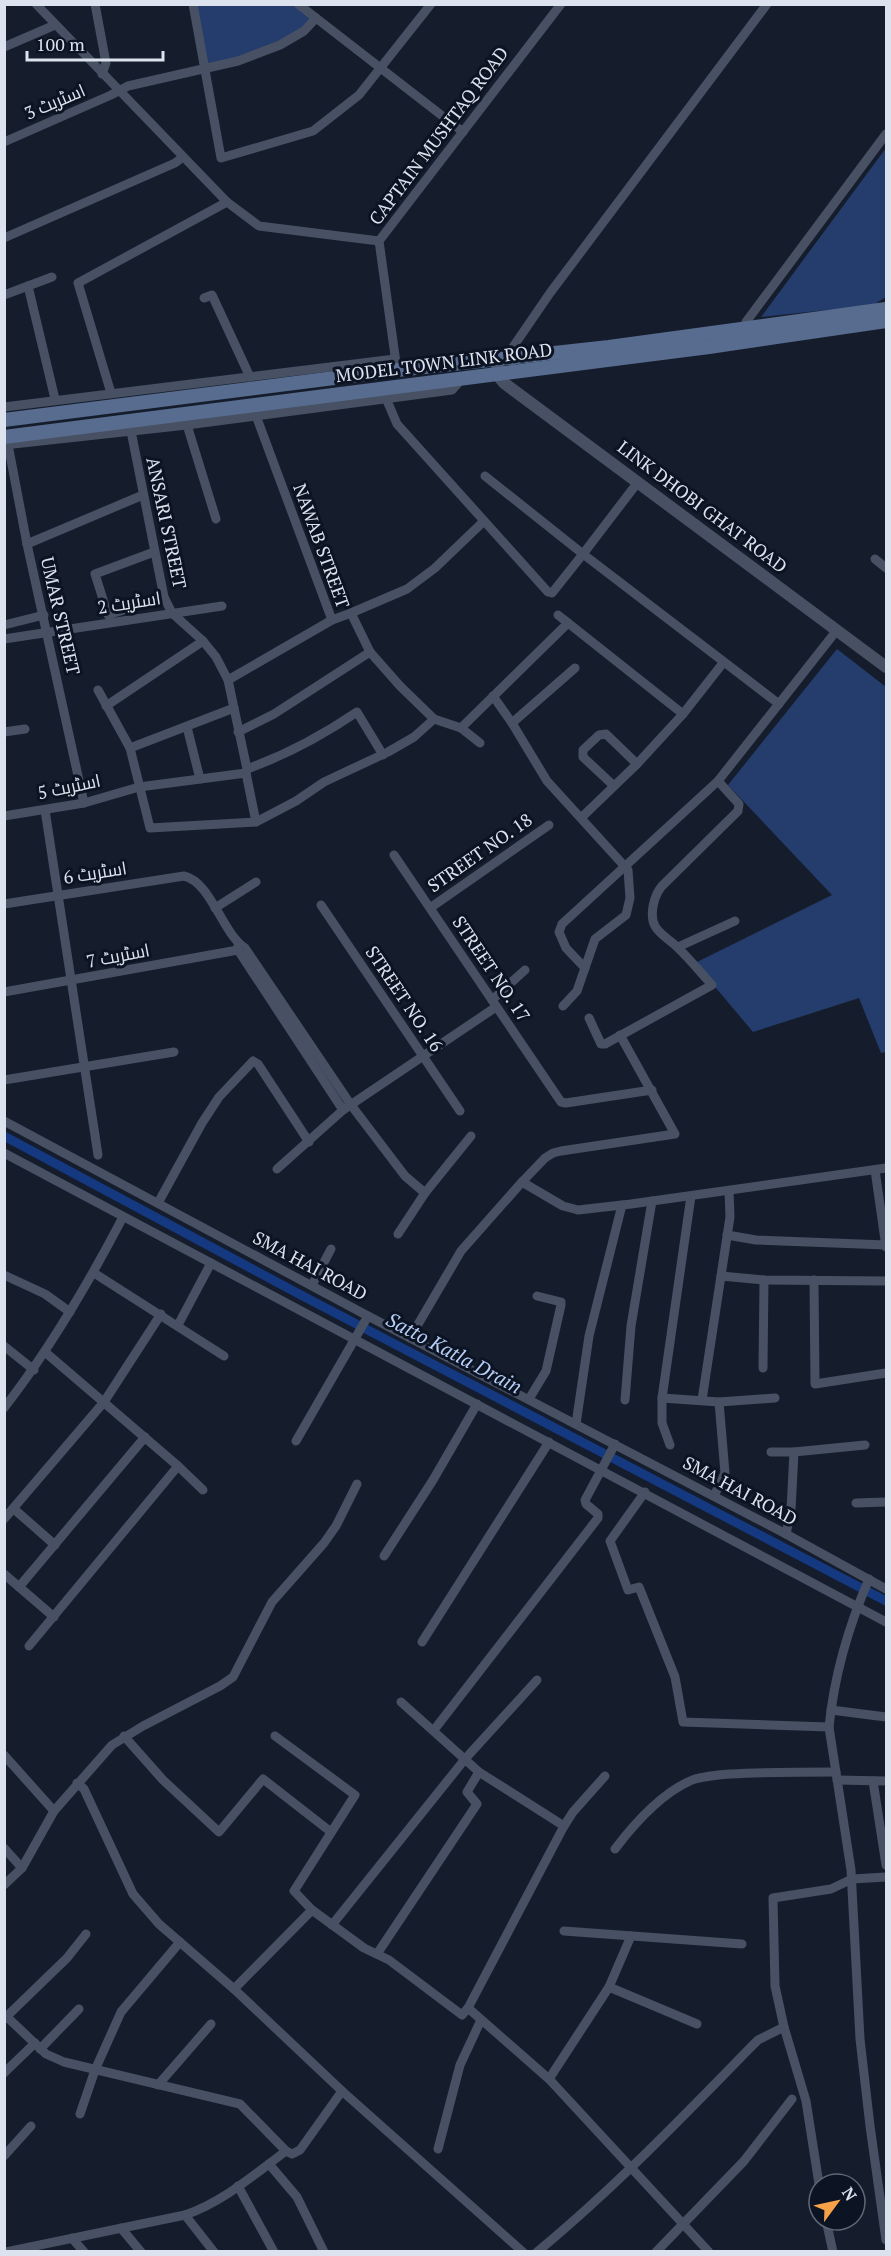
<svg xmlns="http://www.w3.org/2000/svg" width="891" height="2256" font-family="'PT Serif',Cairo,serif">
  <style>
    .green { fill: #243d6c }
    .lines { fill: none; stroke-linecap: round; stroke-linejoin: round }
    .canal { stroke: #143980; stroke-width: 9 }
    .minor { stroke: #475163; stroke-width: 9 }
    .tertiary { stroke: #475163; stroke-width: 12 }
    .secondary { stroke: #586c8f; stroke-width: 14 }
    .labels { text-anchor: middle; stroke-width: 6; stroke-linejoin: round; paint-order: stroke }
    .street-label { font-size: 18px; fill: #dde3ee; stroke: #0c1423 }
    .water-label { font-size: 20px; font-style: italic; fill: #b7cef7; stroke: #0c1423 }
  </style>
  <rect width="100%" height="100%" fill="#151d2d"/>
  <!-- green -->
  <g class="green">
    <polygon points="193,5 298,5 316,18 280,45 205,70"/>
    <polygon points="886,148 886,297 873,305 761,317"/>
    <polygon points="837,649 886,687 886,1052 881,1053 859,998 753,1032 695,963 832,895 728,785"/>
  </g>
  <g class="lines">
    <!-- canal -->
    <polyline class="canal" points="4,1136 299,1294 886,1601"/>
    <!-- minor -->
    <g class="minor">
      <polyline points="36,4 227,202 259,226 379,241"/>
      <polyline points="95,4 106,63 102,74"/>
      <polyline points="193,4 221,158 313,131 359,95 431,4"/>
      <polyline points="298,4 463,132"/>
      <polyline points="4,47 55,25"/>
      <polyline points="4,142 111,95 128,86 238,61 280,45 304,31 316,18"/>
      <polyline points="4,238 175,163 183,157"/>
      <polyline points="28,286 55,399"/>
      <polyline points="4,295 52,277"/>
      <polyline points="204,298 212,295 250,377"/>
      <polyline points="747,330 746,322 886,134"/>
      <polyline points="513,361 513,347 550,293 767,4"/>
      <polyline points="397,370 379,241 561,4"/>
      <polyline points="111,393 78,283 227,202"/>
      <polyline points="385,396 397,424 548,592 552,593 583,554 485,476"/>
      <polyline points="4,407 395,359"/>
      <polyline points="187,425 216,519"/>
      <polyline points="130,426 164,597 172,613 203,641 216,657 228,680 247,769 246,773 256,822"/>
      <polyline points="7,439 27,544 84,803"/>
      <polyline points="4,445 187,425 452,390 461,380"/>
      <polyline points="638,482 583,554 779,704"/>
      <polyline points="27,544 143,495"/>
      <polyline points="154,552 95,574 108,615 164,597"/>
      <polyline points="875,559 886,568"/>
      <polyline points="351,613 407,589 435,568 484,521"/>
      <polyline points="558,615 683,714"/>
      <polyline points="332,620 351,613 370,652 400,686 434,719 461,728 480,743"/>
      <polyline points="4,625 44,615"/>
      <polyline points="4,639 222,606"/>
      <polyline points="228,680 332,620 255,413"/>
      <polyline points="98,690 130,748 150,828 256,822 296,801 324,782 388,752 414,737 434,719"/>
      <polyline points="493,696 512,723 547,781 628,870 630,898 626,915 595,939 577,991 563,1006"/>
      <polyline points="106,706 203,641"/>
      <polyline points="512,723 575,668"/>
      <polyline points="187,727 200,779"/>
      <polyline points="461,728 568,623"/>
      <polyline points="4,732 25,729"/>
      <polyline points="238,732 274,714 370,652"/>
      <polyline points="130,748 234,708"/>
      <path d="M247,769C286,755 323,735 357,712L383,755"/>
      <polyline points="614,786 583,757 583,750 599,735 606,734 637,764"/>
      <polyline points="45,810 98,1155"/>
      <polyline points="4,816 84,803 139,787 246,773"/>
      <polyline points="581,818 637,764 683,714 723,663"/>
      <polyline points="394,855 561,1102 566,1103 652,1090"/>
      <path d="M4,904L184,876C211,882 222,933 245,948L351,1105L405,1176L425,1193"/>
      <polyline points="321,905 460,1111"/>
      <polyline points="215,908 256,882"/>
      <polyline points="430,908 549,825"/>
      <polyline points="238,946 238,950 343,1110"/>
      <polyline points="678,947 735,921"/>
      <polyline points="585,968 566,948 559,932 562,924 718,781 837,630"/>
      <polyline points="4,992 238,950"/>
      <polyline points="492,1000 525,970"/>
      <path d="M589,1018L601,1044H605L712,985C700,972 689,958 676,946C670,940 659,934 655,926C649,915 654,895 662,886L738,811L739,804L718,781"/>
      <polyline points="4,1080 174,1052"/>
      <polyline points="4,1121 368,1316 786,1534 886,1589"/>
      <polyline points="4,1153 886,1622"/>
      <polyline points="277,1169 343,1110 496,1007"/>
      <polyline points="875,1170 886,1247"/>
      <polyline points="522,1182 563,1206 578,1210 631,1204 886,1168"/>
      <polyline points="158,1203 202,1123 219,1097 253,1061 258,1064 309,1142"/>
      <polyline points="398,1234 425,1193 471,1136"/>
      <polyline points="727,1235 756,1240 886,1245"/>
      <polyline points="94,1273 224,1356"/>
      <polyline points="4,1275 45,1294 70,1312"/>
      <polyline points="721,1276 764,1280 886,1281"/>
      <polyline points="814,1280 815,1384 886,1373"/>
      <polyline points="312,1285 331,1249"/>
      <polyline points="178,1325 211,1263"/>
      <polyline points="410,1338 461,1251 522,1182 545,1158 553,1153 561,1151 675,1134 620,1035"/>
      <polyline points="4,1346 34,1370"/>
      <polyline points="45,1352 178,1466 203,1490"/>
      <polyline points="763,1368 764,1280"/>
      <polyline points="662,1398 719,1402 775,1398"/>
      <polyline points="529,1399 546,1371 561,1305 561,1302 537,1296"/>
      <polyline points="625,1400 631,1326 652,1201"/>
      <polyline points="702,1400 730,1217 729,1191"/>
      <path d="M4,1408C50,1349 88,1284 123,1217"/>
      <polyline points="576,1424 589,1336 622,1205"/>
      <polyline points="296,1441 368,1316"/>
      <polyline points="670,1445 662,1423 662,1398 691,1196"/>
      <polyline points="771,1452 794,1452 865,1445"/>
      <polyline points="645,1492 610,1541 628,1590 639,1587 675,1677 683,1722 829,1727"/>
      <polyline points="714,1496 725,1473 719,1402"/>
      <polyline points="856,1503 886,1502"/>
      <polyline points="14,1509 55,1545"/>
      <polyline points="4,1519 104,1402 161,1314"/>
      <polyline points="786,1534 791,1510 794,1452"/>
      <polyline points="384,1556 433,1480 477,1404"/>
      <polyline points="4,1574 54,1617"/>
      <path d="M869,1579C849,1625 834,1678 829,1727L851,1870L860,2039L870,2126L886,2240"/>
      <polyline points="19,1587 145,1437"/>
      <polyline points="422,1642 549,1442"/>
      <polyline points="29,1646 178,1466"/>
      <polyline points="401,1702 479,1772 564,1826"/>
      <polyline points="831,1710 886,1717"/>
      <polyline points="434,1730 598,1518 598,1514 586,1504 585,1500 615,1444"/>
      <polyline points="124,1736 163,1780 219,1832 263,1779 331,1832"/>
      <polyline points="275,1736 355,1795 294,1891 312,1910"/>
      <polyline points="4,1755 54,1811"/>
      <polyline points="837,1780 886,1781"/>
      <polyline points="873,1781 886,1865"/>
      <polyline points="77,1783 84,1789 133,1894 159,1924 234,1989 342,2091 523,2252"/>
      <polyline points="4,1848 22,1868"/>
      <path d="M615,1849C634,1824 661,1794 690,1781C701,1776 718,1775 730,1774C766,1772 801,1772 836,1772"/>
      <polyline points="4,1885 22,1868 54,1811 112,1745 143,1726 220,1686 233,1677 272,1602 324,1543 336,1526 357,1484"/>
      <polyline points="332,1925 465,1759 537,1680"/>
      <polyline points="564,1931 742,1944"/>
      <polyline points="377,1954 477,1804 467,1792 479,1772"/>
      <polyline points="609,1987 697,2024"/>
      <polyline points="234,1989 312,1910 364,1948 389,1960 462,2015 468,2008 564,1826 573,1812 605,1776"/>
      <polyline points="468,2008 549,2079 709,2252"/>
      <polyline points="7,2017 46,2054 64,2062 240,2104 286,2151 292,2154 300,2150 342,2091"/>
      <polyline points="4,2019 67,1958 86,1934"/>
      <polyline points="40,2049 79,2009"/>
      <polyline points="4,2073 35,2043"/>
      <polyline points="549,2079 609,1987 631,1936"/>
      <polyline points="158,2085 211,2024"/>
      <polyline points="80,2114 95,2070 121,2012 180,1942"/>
      <polyline points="438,2149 460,2065 481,2020"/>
      <polyline points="4,2156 31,2126"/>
      <polyline points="269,2164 297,2197 324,2252"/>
      <polyline points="819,2184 806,2101 784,2027 775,1986 773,1898 831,1889 852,1879 886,1877"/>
      <polyline points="238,2186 274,2252"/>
      <polyline points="185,2215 214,2252"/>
      <polyline points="826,2220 833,2252"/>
      <polyline points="121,2228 141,2252"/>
      <polyline points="72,2238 84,2252"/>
      <path d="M6,2252L185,2215C223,2202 255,2174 286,2151"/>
      <path d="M537,2252C613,2189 681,2119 750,2048L758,2040L784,2027"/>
      <polyline points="656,2252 744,2161 792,2099"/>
    </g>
    <!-- tertiary -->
    <polyline class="tertiary" points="496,360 499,377 504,383 886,667"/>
    <!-- secondary -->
    <g class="secondary">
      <polyline points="4,420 397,370 609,347 886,309"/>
      <polyline points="4,437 709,347 886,321"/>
    </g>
  </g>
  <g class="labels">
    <!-- street labels -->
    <g class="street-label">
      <text transform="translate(55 102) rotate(-23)" y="6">اسٹریٹ 3</text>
      <text transform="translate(439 136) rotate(-53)" y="6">CAPTAIN MUSHTAQ ROAD</text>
      <text transform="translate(444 363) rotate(-7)" y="6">MODEL TOWN LINK ROAD</text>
      <text transform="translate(702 507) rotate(37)" y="6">LINK DHOBI GHAT ROAD</text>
      <text transform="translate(166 523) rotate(78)" y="6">ANSARI STREET</text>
      <text transform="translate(321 546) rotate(70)" y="6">NAWAB STREET</text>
      <text transform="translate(129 603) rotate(-9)" y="6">اسٹریٹ 2</text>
      <text transform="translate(60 616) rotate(77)" y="6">UMAR STREET</text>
      <text transform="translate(69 787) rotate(-12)" y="6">اسٹریٹ 5</text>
      <text transform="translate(480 853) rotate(-35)" y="6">STREET NO. 18</text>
      <text transform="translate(95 873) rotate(-9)" y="6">اسٹریٹ 6</text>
      <text transform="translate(118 956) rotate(-11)" y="6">اسٹریٹ 7</text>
      <text transform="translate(491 969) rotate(56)" y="6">STREET NO. 17</text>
      <text transform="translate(404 999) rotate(56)" y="6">STREET NO. 16</text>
      <text transform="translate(310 1266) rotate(28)" y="6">SMA HAI ROAD</text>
      <text transform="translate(740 1491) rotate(28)" y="6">SMA HAI ROAD</text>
    </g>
    <!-- water labels -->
    <g class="water-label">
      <text transform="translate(454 1353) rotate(28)" y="7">Satto Katla Drain</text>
    </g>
  </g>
  <!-- border -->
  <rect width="891" height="2256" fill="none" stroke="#dde3ee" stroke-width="12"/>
  <!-- north arrow -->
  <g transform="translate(837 2202) rotate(57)"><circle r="28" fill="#0c1423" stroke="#606774" stroke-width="1.5"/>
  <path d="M0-4.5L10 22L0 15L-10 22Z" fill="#f7a248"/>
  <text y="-9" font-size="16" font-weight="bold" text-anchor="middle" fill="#dde3ee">N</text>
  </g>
  <!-- scale -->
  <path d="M27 51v9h136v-9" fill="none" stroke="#dde3ee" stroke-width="3"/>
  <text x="36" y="51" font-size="18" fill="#dde3ee" stroke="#0c1423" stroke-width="4.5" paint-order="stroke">100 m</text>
</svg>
